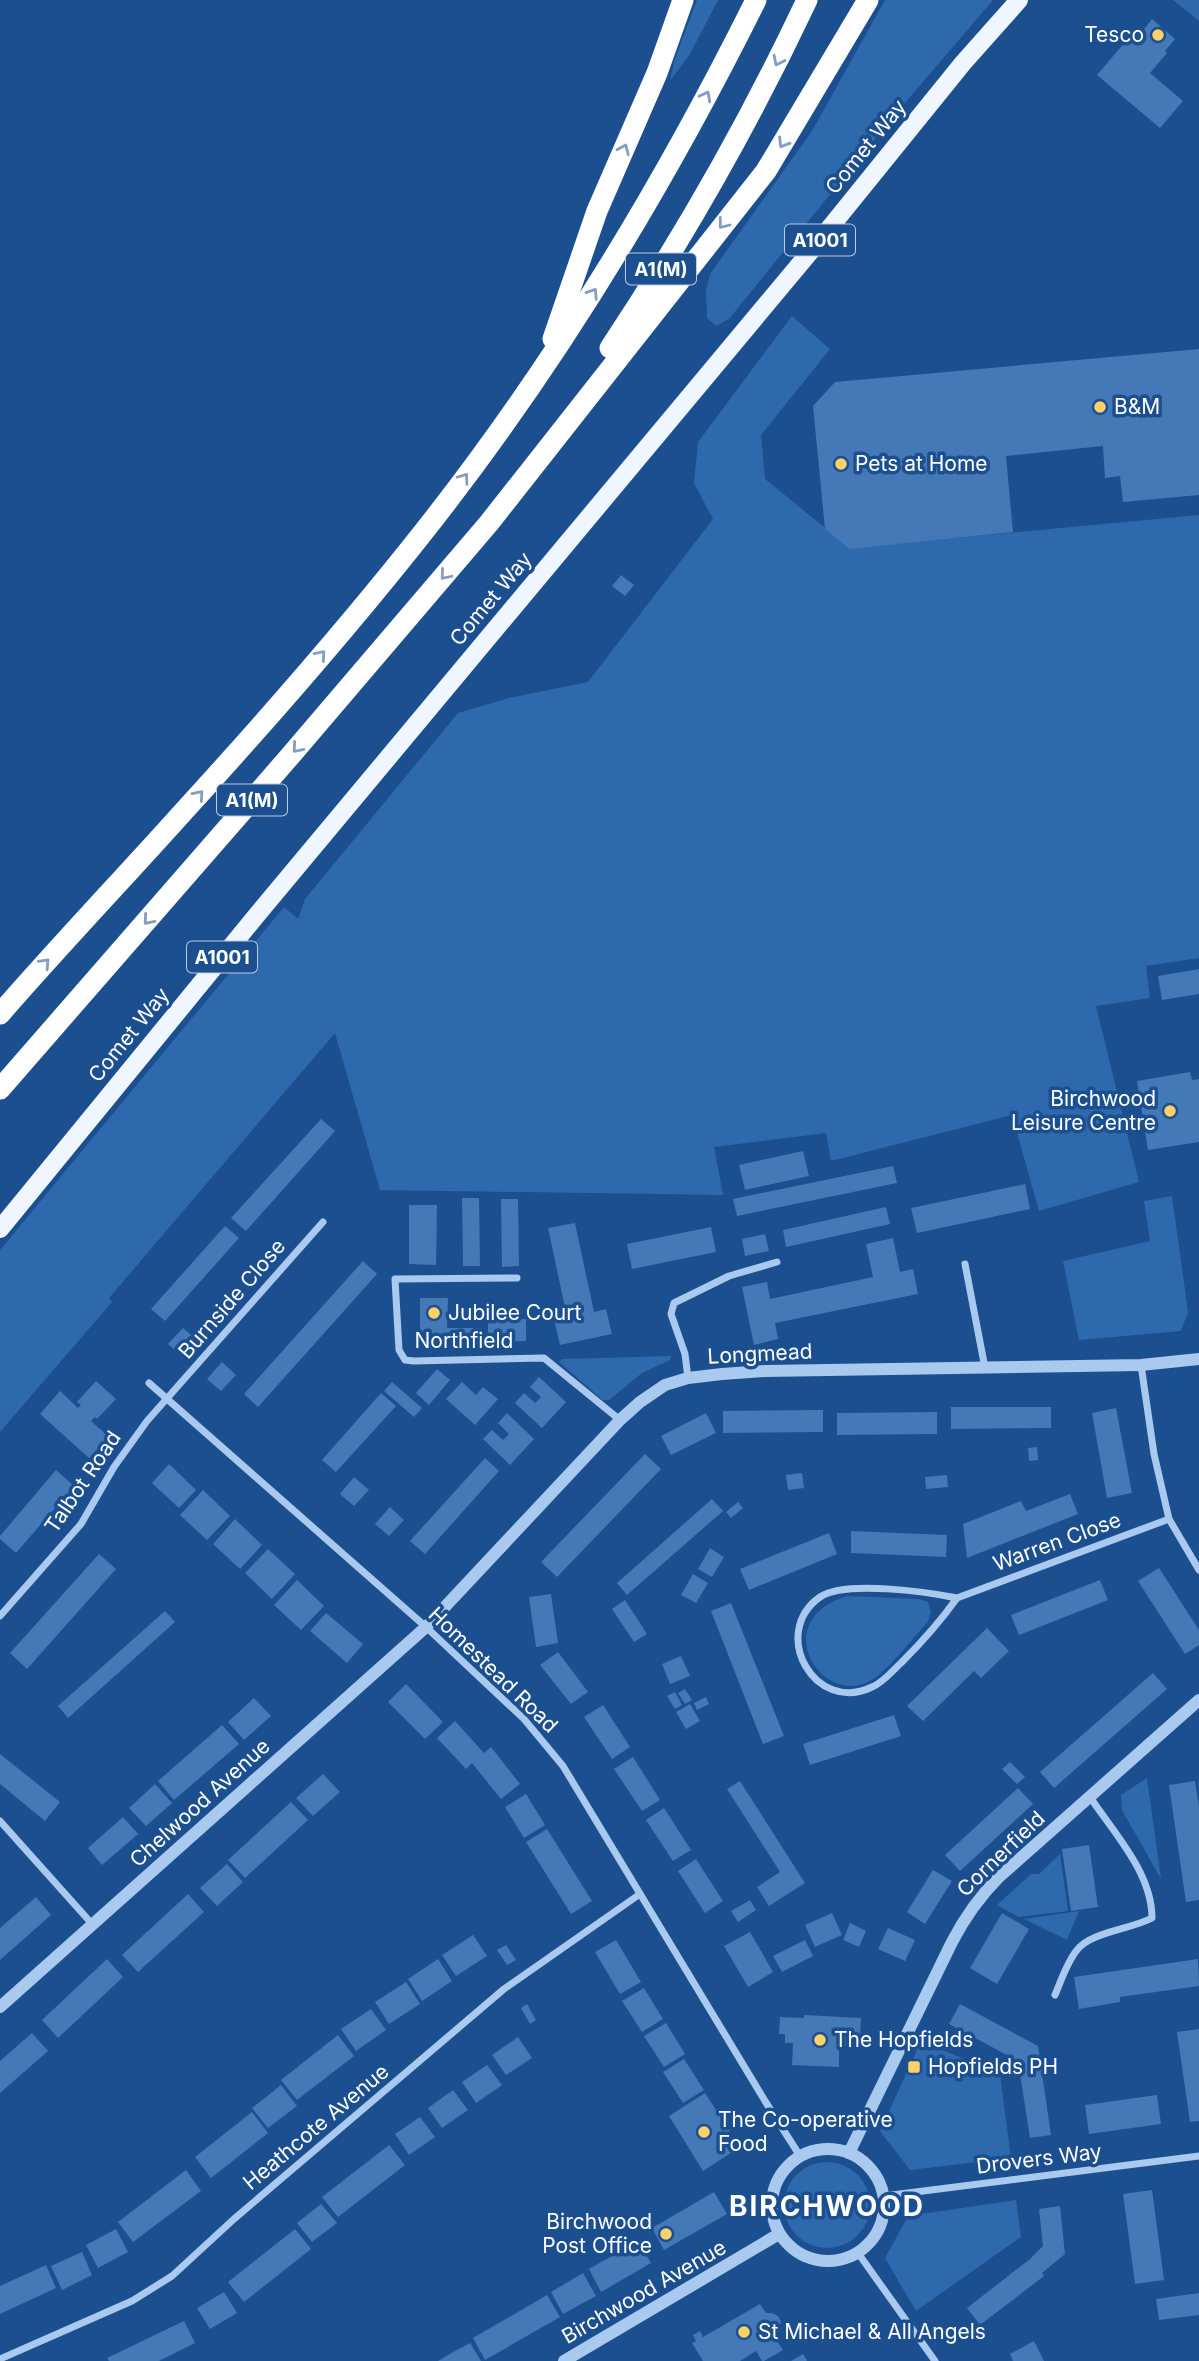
<svg xmlns="http://www.w3.org/2000/svg" width="1199" height="2361" font-family="Inter,sans-serif">
  <style>
    .green { fill: #2e69ad }
    .building { fill: #4478b7 }
    .lines { fill: none; stroke-linecap: round; stroke-linejoin: round }
    .minor { stroke: #a9c9ee; stroke-width: 7 }
    .tertiary { stroke: #a9c9ee; stroke-width: 12 }
    .primary { stroke: #f0f6ff; stroke-width: 18 }
    .motorway { stroke: #fff; stroke-width: 21 }
    .oneway { stroke: #829ec1 }
    .poi-dot { fill: #ffd166; stroke: #1b4f8f; stroke-width: 2.5 }
    .labels { text-anchor: middle; stroke-width: 7; stroke-linejoin: round; paint-order: stroke }
    .shield { fill: #1b4f8f; stroke: #bbcadd; stroke-width: 2 }
    .shield-label { font-size: 19px; font-weight: bold; fill: #fff }
    .poi-label { font-size: 21px; fill: #fff; stroke: #1b4f8f; text-anchor: start }
    .street-label { font-size: 21px; fill: #fff; stroke: #1b4f8f }
    .district-label { font-size: 28px; font-weight: bold; letter-spacing: 2px; fill: #fff; stroke: #1b4f8f }
  </style>
  <rect width="100%" height="100%" fill="#1b4f8f"/>
  <!-- green -->
  <g class="green">
    <polygon points="697,0 718,0 690,54 670,81 675,59"/>
    <polygon points="885,0 993,0 892,118 729,319 716,326 707,318 706,290 710,274 812,131"/>
    <polygon points="1173,0 1199,0 1199,21"/>
    <polygon points="792,316 830,349 761,435 765,479 850,548 1199,515 1199,958 1146,966 1150,998 1096,1006 1139,1182 1039,1211 1012,1115 831,1161 826,1133 714,1147 723,1195 380,1190 335,1033 109,1298 112,1302 0,1432 0,1250 284,907 298,919 305,899 458,713 509,698 588,682 713,519 694,483 698,442"/>
    <polygon points="1172,1196 1188,1312 1181,1331 1079,1340 1063,1261 1150,1241 1144,1201"/>
    <polygon points="671,1356 670,1360 642,1373 609,1400 603,1400 559,1362 562,1359"/>
    <path d="M847,1596L919,1599L928,1602L931,1612L928,1622C913,1638 893,1664 876,1677C827,1715 763,1622 847,1596Z"/>
    <polygon points="1147,1778 1161,1879 1122,1810 1121,1795"/>
    <polygon points="1060,1854 1068,1911 1019,1917 997,1905 1031,1874 1039,1874"/>
    <polygon points="1079,1911 1067,1940 1024,1919"/>
    <polygon points="921,2041 1000,2074 1011,2158 910,2170 880,2131"/>
    <circle cx="827" cy="2205" r="43"/>
    <polygon points="1016,2200 1021,2237 916,2311 885,2258 908,2216"/>
  </g>
  <!-- building -->
  <g class="building">
    <polygon points="1152,19 1175,39 1165,51 1167,53 1150,73 1183,101 1160,128 1097,75 1137,28 1142,32"/>
    <polygon points="1199,349 1199,495 1123,502 1120,476 1105,478 1103,446 1006,456 1013,532 850,549 825,529 813,406 835,382"/>
    <polygon points="621,575 634,585 625,596 612,586"/>
    <polygon points="1199,969 1199,994 1162,1000 1158,976"/>
    <polygon points="1190,1072 1192,1080 1199,1079 1199,1142 1148,1150 1137,1081"/>
    <polygon points="321,1119 335,1131 246,1231 231,1218"/>
    <polygon points="803,1151 809,1176 745,1190 739,1165"/>
    <polygon points="893,1166 897,1183 737,1216 733,1199"/>
    <polygon points="1025,1184 1030,1209 917,1233 911,1208"/>
    <polygon points="462,1198 479,1198 480,1266 463,1266"/>
    <polygon points="501,1199 518,1199 519,1266 502,1267"/>
    <polygon points="409,1205 437,1205 436,1265 409,1264"/>
    <polygon points="886,1207 890,1224 786,1247 783,1230"/>
    <polygon points="575,1223 594,1312 606,1309 612,1334 560,1345 554,1319 567,1317 548,1228"/>
    <polygon points="225,1226 239,1238 165,1321 151,1309"/>
    <polygon points="711,1227 716,1252 632,1269 627,1244"/>
    <polygon points="765,1234 769,1251 745,1256 742,1239"/>
    <polygon points="893,1238 900,1272 913,1269 918,1294 775,1323 778,1339 754,1345 742,1287 767,1282 770,1299 873,1277 866,1244"/>
    <polygon points="363,1261 377,1274 258,1407 244,1394"/>
    <polygon points="420,1298 448,1298 447,1328 482,1328 481,1350 453,1350 453,1341 420,1340"/>
    <polygon points="488,1319 526,1319 526,1341 488,1342"/>
    <polygon points="183,1328 197,1340 182,1357 168,1344"/>
    <polygon points="222,1362 236,1375 221,1391 207,1379"/>
    <polygon points="437,1369 450,1380 429,1405 416,1393"/>
    <polygon points="539,1377 566,1402 542,1428 515,1403 524,1393 535,1403 541,1397 530,1387"/>
    <polygon points="96,1381 116,1399 97,1419 95,1417 91,1421 109,1437 89,1458 40,1414 60,1391 78,1408 81,1405 77,1402"/>
    <polygon points="392,1382 422,1408 414,1417 384,1391"/>
    <polygon points="462,1382 476,1395 483,1387 498,1399 475,1425 446,1399"/>
    <polygon points="381,1393 396,1406 336,1472 322,1460"/>
    <polygon points="951,1407 1051,1407 1051,1428 951,1429"/>
    <polygon points="1116,1408 1132,1493 1107,1498 1092,1413"/>
    <polygon points="823,1410 823,1432 723,1433 723,1411"/>
    <polygon points="937,1412 937,1434 837,1435 837,1413"/>
    <polygon points="507,1413 534,1439 510,1465 483,1439 492,1430 503,1440 509,1434 498,1423"/>
    <polygon points="706,1413 716,1433 671,1455 661,1436"/>
    <polygon points="1037,1447 1038,1460 1029,1461 1028,1448"/>
    <polygon points="645,1454 661,1469 557,1577 541,1562"/>
    <polygon points="485,1458 499,1471 425,1554 410,1541"/>
    <polygon points="169,1464 196,1490 179,1508 152,1483"/>
    <polygon points="56,1470 74,1486 16,1553 0,1539 0,1536"/>
    <polygon points="802,1473 804,1488 788,1490 786,1475"/>
    <polygon points="947,1475 948,1487 926,1489 925,1477"/>
    <polygon points="354,1477 369,1490 354,1506 340,1494"/>
    <polygon points="203,1490 230,1516 207,1540 180,1515"/>
    <polygon points="1070,1494 1078,1514 967,1558 963,1524 1021,1501 1026,1511"/>
    <polygon points="712,1499 723,1511 627,1595 617,1583"/>
    <polygon points="738,1502 743,1508 731,1518 726,1512"/>
    <polygon points="390,1507 404,1520 389,1536 375,1524"/>
    <polygon points="235,1519 262,1545 240,1569 213,1544"/>
    <polygon points="851,1531 947,1535 946,1557 851,1553"/>
    <polygon points="829,1533 837,1554 749,1590 740,1569"/>
    <polygon points="710,1548 724,1557 712,1577 698,1569"/>
    <polygon points="268,1549 295,1574 272,1599 245,1573"/>
    <polygon points="99,1554 116,1569 27,1669 10,1653"/>
    <polygon points="1159,1568 1199,1630 1199,1645 1185,1654 1138,1581"/>
    <polygon points="693,1574 708,1583 696,1603 681,1595"/>
    <polygon points="297,1580 324,1606 301,1630 274,1605"/>
    <polygon points="1100,1580 1108,1600 1019,1635 1011,1615"/>
    <polygon points="551,1594 558,1643 536,1647 529,1597"/>
    <polygon points="625,1600 647,1634 634,1642 612,1609"/>
    <polygon points="731,1603 784,1736 763,1744 711,1611"/>
    <polygon points="165,1611 175,1622 68,1718 58,1706"/>
    <polygon points="326,1613 363,1644 347,1663 310,1631"/>
    <polygon points="987,1628 1009,1651 981,1678 974,1671 923,1721 907,1706"/>
    <polygon points="558,1652 588,1692 571,1704 540,1665"/>
    <polygon points="681,1656 690,1676 670,1684 662,1664"/>
    <polygon points="1153,1673 1167,1689 1054,1788 1040,1772"/>
    <polygon points="406,1684 443,1722 425,1739 388,1702"/>
    <polygon points="685,1689 692,1700 685,1704 678,1693"/>
    <polygon points="675,1692 682,1705 675,1709 667,1696"/>
    <polygon points="706,1697 709,1704 697,1710 694,1703"/>
    <polygon points="254,1698 271,1716 244,1740 228,1722"/>
    <polygon points="690,1704 700,1721 686,1729 676,1712"/>
    <polygon points="603,1705 630,1747 612,1759 584,1717"/>
    <polygon points="894,1715 901,1736 810,1765 803,1744"/>
    <polygon points="455,1721 484,1753 491,1747 520,1784 501,1799 472,1763 466,1769 437,1738"/>
    <polygon points="222,1725 239,1744 174,1800 158,1781"/>
    <polygon points="0,1754 60,1802 45,1821 0,1784"/>
    <polygon points="633,1757 660,1800 642,1811 614,1769"/>
    <polygon points="1010,1762 1025,1777 1017,1784 1002,1769"/>
    <polygon points="323,1774 340,1792 313,1816 296,1798"/>
    <polygon points="740,1781 805,1883 769,1906 757,1887 780,1872 727,1789"/>
    <polygon points="1195,1781 1199,1807 1199,1900 1186,1902 1169,1785"/>
    <polygon points="155,1784 172,1803 146,1826 129,1808"/>
    <polygon points="1018,1788 1033,1804 960,1871 945,1855"/>
    <polygon points="526,1794 545,1825 524,1838 505,1807"/>
    <polygon points="291,1802 308,1820 245,1878 228,1860"/>
    <polygon points="664,1808 691,1850 673,1861 646,1820"/>
    <polygon points="123,1817 138,1834 102,1865 88,1848"/>
    <polygon points="547,1829 592,1901 571,1914 526,1842"/>
    <polygon points="1089,1845 1098,1907 1071,1911 1062,1849"/>
    <polygon points="696,1859 723,1901 705,1913 678,1871"/>
    <polygon points="227,1864 243,1882 217,1906 200,1888"/>
    <polygon points="933,1870 952,1881 925,1924 907,1912"/>
    <polygon points="188,1894 204,1912 138,1972 122,1955"/>
    <polygon points="36,1897 51,1915 0,1960 0,1928"/>
    <polygon points="750,1900 756,1910 738,1922 731,1911"/>
    <polygon points="832,1913 842,1935 815,1947 805,1925"/>
    <polygon points="1002,1913 1029,1929 997,1984 970,1968"/>
    <polygon points="850,1923 866,1931 859,1947 843,1940"/>
    <polygon points="888,1928 915,1940 905,1961 878,1949"/>
    <polygon points="750,1932 773,1972 748,1987 724,1946"/>
    <polygon points="473,1935 487,1956 456,1976 442,1955"/>
    <polygon points="616,1940 641,1982 620,1994 595,1952"/>
    <polygon points="805,1940 813,1956 782,1972 773,1956"/>
    <polygon points="506,1945 516,1960 507,1965 497,1950"/>
    <polygon points="107,1959 123,1977 58,2038 42,2020"/>
    <polygon points="438,1959 452,1981 422,2001 408,1979"/>
    <polygon points="1198,1959 1199,1986 1120,1997 1120,2002 1079,2009 1074,1977"/>
    <polygon points="406,1982 420,2004 389,2024 375,2002"/>
    <polygon points="644,1988 663,2019 642,2032 622,2001"/>
    <polygon points="527,2004 536,2020 530,2024 521,2008"/>
    <polygon points="960,2004 1038,2046 1051,2135 1030,2138 1018,2061 949,2024"/>
    <polygon points="371,2009 386,2030 356,2051 341,2029"/>
    <polygon points="804,2015 861,2018 860,2038 856,2038 856,2045 839,2044 839,2067 792,2065 793,2043 785,2043 785,2034 779,2034 780,2017 804,2018"/>
    <polygon points="666,2023 685,2054 664,2067 644,2036"/>
    <polygon points="1199,2029 1199,2121 1190,2122 1177,2032"/>
    <polygon points="32,2033 48,2051 0,2093 0,2061"/>
    <polygon points="338,2035 354,2056 297,2100 281,2080"/>
    <polygon points="518,2037 532,2058 506,2075 492,2055"/>
    <polygon points="684,2059 704,2090 683,2103 663,2072"/>
    <polygon points="487,2065 502,2085 476,2103 462,2082"/>
    <polygon points="281,2085 297,2106 268,2128 252,2108"/>
    <polygon points="453,2090 468,2110 442,2128 428,2108"/>
    <polygon points="705,2093 740,2147 703,2171 669,2116"/>
    <polygon points="1157,2095 1161,2124 1089,2134 1085,2105"/>
    <polygon points="252,2112 268,2133 211,2178 195,2157"/>
    <polygon points="420,2117 435,2137 409,2155 395,2134"/>
    <polygon points="389,2145 405,2165 338,2217 322,2197"/>
    <polygon points="186,2170 201,2191 133,2242 118,2222"/>
    <polygon points="1152,2190 1164,2280 1135,2284 1123,2194"/>
    <polygon points="714,2192 727,2214 664,2250 652,2228"/>
    <polygon points="321,2204 337,2223 312,2242 297,2223"/>
    <polygon points="1060,2206 1065,2254 1042,2273 1044,2276 980,2325 967,2308 1030,2259 1043,2246 1039,2209"/>
    <polygon points="116,2229 128,2252 98,2268 86,2245"/>
    <polygon points="295,2229 311,2249 244,2302 228,2282"/>
    <polygon points="638,2241 651,2263 601,2292 589,2269"/>
    <polygon points="82,2252 92,2275 62,2290 51,2266"/>
    <polygon points="46,2265 56,2288 0,2314 0,2286"/>
    <polygon points="583,2273 596,2296 563,2314 551,2292"/>
    <polygon points="224,2292 237,2313 210,2329 197,2308"/>
    <polygon points="1199,2293 1199,2315 1159,2320 1156,2299"/>
    <polygon points="547,2295 560,2317 485,2360 473,2338"/>
    <polygon points="760,2304 766,2313 772,2313 778,2316 781,2322 777,2333 780,2339 777,2341 783,2350 764,2361 762,2361 756,2351 740,2361 703,2361 692,2343 696,2341 693,2335 700,2331 703,2337"/>
    <polygon points="184,2321 195,2343 159,2361 109,2361 107,2358"/>
    <polygon points="1034,2341 1044,2361 1013,2361 1010,2354"/>
    <polygon points="470,2343 481,2361 438,2361 455,2351"/>
    <polygon points="803,2354 807,2361 791,2361"/>
  </g>
  <g class="lines">
    <!-- minor -->
    <g class="minor">
      <polyline points="965,1264 985,1368"/>
      <polyline points="517,1278 395,1279 399,1350 405,1360 414,1361 544,1358 620,1420"/>
      <polyline points="1141,1365 1154,1454 1169,1519 1199,1570"/>
      <polyline points="688,1378 685,1354 671,1314 674,1303 729,1276 777,1262"/>
      <polyline points="149,1383 426,1627 524,1719 563,1766 765,2101 800,2156"/>
      <path d="M957,1598C928,1592 845,1580 820,1597C769,1633 815,1715 872,1687C884,1682 892,1671 901,1663C922,1642 940,1622 957,1598L1169,1519"/>
      <polyline points="0,1616 81,1524 114,1467 147,1421 323,1222"/>
      <polyline points="0,1821 93,1925"/>
      <path d="M1055,1995C1061,1981 1067,1962 1077,1950C1090,1932 1132,1929 1152,1918C1152,1873 1114,1833 1090,1797"/>
      <polyline points="884,2196 1199,2156"/>
      <polyline points="858,2253 935,2361"/>
      <polyline points="0,2359 132,2301 172,2276 234,2219 504,1989 640,1894"/>
    </g>
    <!-- tertiary -->
    <g class="tertiary">
      <polyline points="0,2007 426,1627 620,1420 640,1402 665,1385 688,1378 722,1374 765,1371 1141,1365 1199,1359"/>
      <circle cx="828" cy="2205" r="56"/>
      <path d="M849,2153L952,1942C965,1917 979,1897 999,1877L1199,1700"/>
      <polyline points="564,2361 779,2234"/>
    </g>
    <!-- primary -->
    <polyline class="primary" points="0,1229 256,916 815,246 963,63 1019,0"/>
    <!-- motorway -->
    <g class="motorway">
      <polyline points="553,339 597,211 657,73 683,0"/>
      <path d="M610,348C684,237 750,121 807,0"/>
      <path d="M0,1014C60,945 123,879 184,811C269,718 352,623 429,525C557,362 664,185 756,0"/>
      <polyline points="0,1089 291,755 489,523 766,171 868,0"/>
    </g>
  </g>
  <!-- one-way arrows -->
  <defs><path id="oneway-chevron" d="M-2-3.5L2.5 0L-2 3.5" fill="none" stroke-width="1.6" stroke-linecap="round" stroke-linejoin="round" transform="scale(1.75)"/></defs>
  <g class="oneway">
    <use href="#oneway-chevron" transform="translate(778 61) rotate(116)"/>
    <use href="#oneway-chevron" transform="translate(706 96) rotate(-62)"/>
    <use href="#oneway-chevron" transform="translate(783 143) rotate(121)"/>
    <use href="#oneway-chevron" transform="translate(624 149) rotate(-67)"/>
    <use href="#oneway-chevron" transform="translate(723 224) rotate(128)"/>
    <use href="#oneway-chevron" transform="translate(593 293) rotate(-57)"/>
    <use href="#oneway-chevron" transform="translate(464 478) rotate(-54)"/>
    <use href="#oneway-chevron" transform="translate(445 575) rotate(130)"/>
    <use href="#oneway-chevron" transform="translate(321 655) rotate(-49)"/>
    <use href="#oneway-chevron" transform="translate(297 748) rotate(131)"/>
    <use href="#oneway-chevron" transform="translate(199 795) rotate(-49)"/>
    <use href="#oneway-chevron" transform="translate(148 920) rotate(131)"/>
    <use href="#oneway-chevron" transform="translate(45 963) rotate(-47)"/>
  </g>
  <!-- markers -->
  <g class="poi-dot">
    <circle cx="1158" cy="35" r="7"/>
    <circle cx="1100" cy="407" r="7"/>
    <circle cx="841" cy="464" r="7"/>
    <circle cx="1170" cy="1111" r="7"/>
    <circle cx="434" cy="1313" r="7"/>
    <circle cx="820" cy="2040" r="7"/>
    <rect x="907" y="2060" width="14" height="14" rx="3.5"/>
    <circle cx="704" cy="2132" r="7"/>
    <circle cx="666" cy="2234" r="7"/>
    <circle cx="744" cy="2332" r="7"/>
  </g>
  <g class="labels">
    <!-- shield labels -->
    <g class="shield">
      <rect x="785" y="224.5" width="70" height="31" rx="5"/>
      <rect x="626" y="253.5" width="70" height="31" rx="5"/>
      <rect x="217" y="784.5" width="70" height="31" rx="5"/>
      <rect x="187" y="941.5" width="70" height="31" rx="5"/>
    </g>
    <g class="shield-label">
      <text x="820" y="247">A1001</text>
      <text x="661" y="276">A1(M)</text>
      <text x="252" y="807">A1(M)</text>
      <text x="222" y="964">A1001</text>
    </g>
    <!-- poi labels -->
    <g class="poi-label">
      <text x="1144" y="42" text-anchor="end">Tesco</text>
      <text x="1114" y="414">B&amp;M</text>
      <text x="855" y="471">Pets at Home</text>
      <text x="1156" y="1106" text-anchor="end">Birchwood<tspan x="1156" dy="24">Leisure Centre</tspan></text>
      <text x="448" y="1320">Jubilee Court</text>
      <text x="834" y="2047">The Hopfields</text>
      <text x="928" y="2074">Hopfields PH</text>
      <text x="718" y="2127">The Co-operative<tspan x="718" dy="24">Food</tspan></text>
      <text x="652" y="2229" text-anchor="end">Birchwood<tspan x="652" dy="24">Post Office</tspan></text>
      <text x="758" y="2339">St Michael &amp; All Angels</text>
    </g>
    <!-- street labels -->
    <g class="street-label">
      <text transform="translate(866 147) rotate(-51)" y="7">Comet Way</text>
      <text transform="translate(491 599) rotate(-50)" y="7">Comet Way</text>
      <text transform="translate(129 1035) rotate(-51)" y="7">Comet Way</text>
      <text transform="translate(232 1299) rotate(-49)" y="7">Burnside Close</text>
      <text x="464" y="1348">Northfield</text>
      <text transform="translate(760 1354) rotate(-3)" y="7">Longmead</text>
      <text transform="translate(83 1482) rotate(-56)" y="7">Talbot Road</text>
      <text transform="translate(1057 1542) rotate(-20)" y="7">Warren Close</text>
      <text transform="translate(493 1670) rotate(44)" y="7">Homestead Road</text>
      <text transform="translate(200 1803) rotate(-42)" y="7">Chelwood Avenue</text>
      <text transform="translate(1001 1854) rotate(-44)" y="7">Cornerfield</text>
      <text transform="translate(316 2127) rotate(-40)" y="7">Heathcote Avenue</text>
      <text transform="translate(1039 2159) rotate(-7)" y="7">Drovers Way</text>
      <text transform="translate(644 2292) rotate(-30)" y="7">Birchwood Avenue</text>
    </g>
    <!-- district labels -->
    <g class="district-label">
      <text x="827" y="2216">BIRCHWOOD</text>
    </g>
  </g>
</svg>
